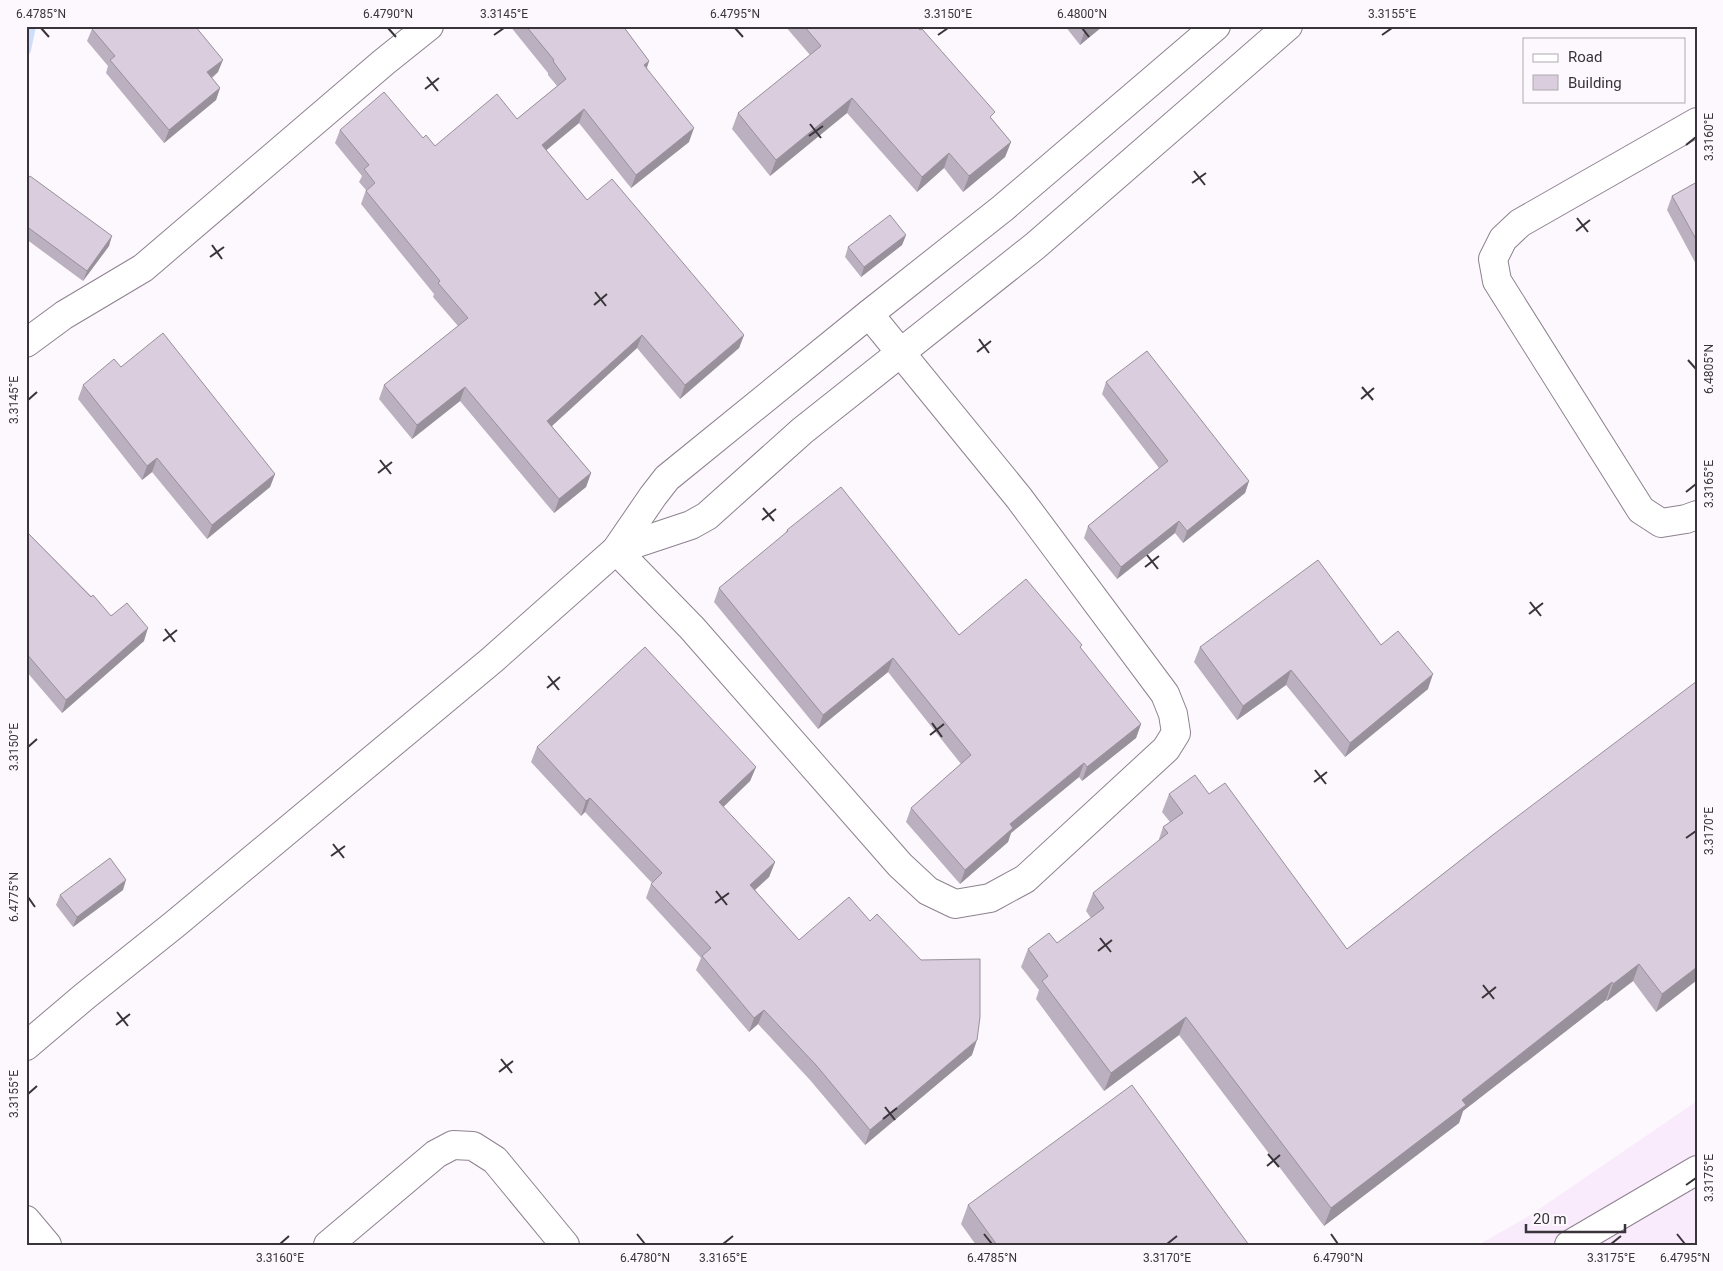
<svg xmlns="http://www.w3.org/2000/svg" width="1723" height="1271" font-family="Roboto,sans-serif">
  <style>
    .built { fill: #f9eafc }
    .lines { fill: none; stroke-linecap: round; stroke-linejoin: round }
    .stream { stroke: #ccdefb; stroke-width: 10 }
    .minor-casing { stroke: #8e8190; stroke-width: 30 }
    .minor { stroke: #fff; stroke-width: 28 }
    .wall { fill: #bbb0bf }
    .shaded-wall { fill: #98909b }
    .building { fill: #d9cdde; stroke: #98909b }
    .ticks { fill: none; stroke: #39333a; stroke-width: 2 }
    .neatline { fill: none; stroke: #39333a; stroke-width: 2 }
    .ticks-label { font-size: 12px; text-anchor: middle; fill: #39333a }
  </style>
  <rect width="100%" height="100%" fill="#fdf8fe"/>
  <!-- built -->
  <polygon class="built" points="1697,1101 1697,1245 1478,1245 1529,1216"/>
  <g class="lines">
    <!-- stream -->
    <polyline class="stream" points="26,50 31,26"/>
    <!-- minor casing -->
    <g class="minor-casing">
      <g id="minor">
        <polyline points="1697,122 1520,223 1503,239 1493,259 1497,281 1641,510 1661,523 1686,519 1697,515"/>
        <polyline points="26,343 64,315 143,268 384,62 429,26"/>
        <polyline points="616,550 692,628 900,865 928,891 955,904 990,898 1025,879 1166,749 1176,733 1173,714 1165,694 1019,498 869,314"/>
        <polyline points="616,550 691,525 707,516 802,431 1035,246 1288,26"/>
        <polyline points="26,1046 85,996 175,924 492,660 616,550 653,496 667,478 869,314 1003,208 1216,26"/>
        <polyline points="26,1220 47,1245"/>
        <polyline points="328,1245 436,1154 453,1145 473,1146 495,1160 565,1245"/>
        <polyline points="1569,1245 1697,1170"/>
      </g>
    </g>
    <!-- minor -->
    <use href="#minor" class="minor"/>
  </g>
  <!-- wall -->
  <g class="wall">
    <polygon points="510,26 623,26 649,61 647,68 689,142 631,188 579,123 546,150 587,200 744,335 739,348 680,399 637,348 552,426 591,473 586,487 554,513 460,401 412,439 379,399 384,385 458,326 433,297 434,294 361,204 366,190 359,182 362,176 335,143 340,130 423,138 435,146 517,119 557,86 548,75 548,73"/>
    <polygon points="785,26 916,26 1011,142 1005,157 963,192 944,168 917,192 847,113 770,176 732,129 738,113 810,55"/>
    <polygon points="1065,26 1103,26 1080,45"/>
    <polygon points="92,29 218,72 212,78 220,88 216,100 164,143 106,73 108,66 87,41"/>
    <polygon points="26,181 109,246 83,281 26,239"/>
    <polygon points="1697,182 1697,266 1667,210 1672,196"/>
    <polygon points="906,235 902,245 861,277 845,257 848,247"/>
    <polygon points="121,367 275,474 270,487 207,539 152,472 142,480 78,399 83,385"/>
    <polygon points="1106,382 1249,481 1245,493 1183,543 1175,533 1117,579 1084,538 1088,526 1159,468 1102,394"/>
    <polygon points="787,530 959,635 1081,649 1141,724 1136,738 1082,781 1079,777 1011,833 1008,842 960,884 906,822 911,808 961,764 888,672 818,729 714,602 719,588 785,534"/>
    <polygon points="26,531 111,616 144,641 62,713 26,671"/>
    <polygon points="1381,645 1428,689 1345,757 1286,685 1237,720 1194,662 1200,647"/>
    <polygon points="537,747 756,767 750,781 723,807 775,862 769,877 755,890 799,940 972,1055 865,1145 810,1080 758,1024 749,1032 696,970 701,958 646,898 651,884 652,883 585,812 581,816 531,762"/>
    <polygon points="1169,794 1209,794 1347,949 1494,834 1697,980 1656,1012 1633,981 1607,1001 1606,1000 1463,1111 1459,1123 1324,1226 1179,1035 1104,1091 1036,999 1039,990 1021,967 1028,949 1057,943 1091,918 1086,911 1093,893 1158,842 1163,827 1170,822 1162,812"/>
    <polygon points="123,890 73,927 56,905 60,895"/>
    <polygon points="968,1205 1249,1245 976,1245 961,1224"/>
  </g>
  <!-- shaded-wall -->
  <g class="shaded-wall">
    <polygon points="1091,26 1103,26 1080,45 1085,30"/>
    <polygon points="223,60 218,72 203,85 207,72"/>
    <polygon points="649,61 644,75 644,65"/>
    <polygon points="220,88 216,100 164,143 169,130"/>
    <polygon points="852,98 847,113 770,176 776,160"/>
    <polygon points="584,109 579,123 537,158 542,145"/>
    <polygon points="694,128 689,142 631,188 636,175"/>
    <polygon points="1011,142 1005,157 963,192 969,176"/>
    <polygon points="949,153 944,168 917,192 922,177"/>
    <polygon points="906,235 902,245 861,277 864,267"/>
    <polygon points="112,236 109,246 83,281 87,271"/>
    <polygon points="642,335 637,348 542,435 547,421"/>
    <polygon points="744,335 739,348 680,399 685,385"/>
    <polygon points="465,387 460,401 412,439 417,425"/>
    <polygon points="157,458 152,472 142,480 147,466"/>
    <polygon points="591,473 586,487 554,513 559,499"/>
    <polygon points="275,474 270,487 207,539 212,525"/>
    <polygon points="1249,481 1245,493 1183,543 1187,531"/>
    <polygon points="1179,521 1175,533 1117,579 1121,567"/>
    <polygon points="148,628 144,641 62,713 66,700"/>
    <polygon points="893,658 888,672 818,729 823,715"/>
    <polygon points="1291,670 1286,685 1237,720 1243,706"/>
    <polygon points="1433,674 1428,689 1345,757 1350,743"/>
    <polygon points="1141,724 1136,738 1082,781 1087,767"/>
    <polygon points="1084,763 1079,777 1011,833 1008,842 960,884 965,870 1010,824"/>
    <polygon points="756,767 750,781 713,817 719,802"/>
    <polygon points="590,798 585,812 581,816 586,801"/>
    <polygon points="775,862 769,877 745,899 750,885"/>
    <polygon points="126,880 123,890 73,927 77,917"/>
    <polygon points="1639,964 1633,981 1607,1001 1613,984"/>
    <polygon points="1697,967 1697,980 1656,1012 1662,994"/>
    <polygon points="1612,982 1606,1000 1463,1111 1459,1123 1324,1226 1331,1208 1462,1100"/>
    <polygon points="764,1010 758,1024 749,1032 754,1018"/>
    <polygon points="1186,1017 1179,1035 1104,1091 1111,1073"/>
    <polygon points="977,1040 972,1055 865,1145 870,1130"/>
  </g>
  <!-- building -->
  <g class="building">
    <polygon points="95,26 195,26 223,60 207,72 220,88 169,130 110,60 115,56 92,29"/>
    <polygon points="526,26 623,26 649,61 644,65 694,128 636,175 584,109 542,145 587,200 612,179 744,335 685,385 642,335 547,421 591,473 559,499 465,387 417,425 384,385 468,318 438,283 440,281 366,191 375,183 364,169 369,165 340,130 384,92 423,138 426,135 435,146 497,94 517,119 566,79 553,61 554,60"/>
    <polygon points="804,26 916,26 920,30 922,29 995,112 990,117 1011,142 969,176 949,153 922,177 852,98 776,160 738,113 821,46"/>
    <polygon points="1082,26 1091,26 1085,30"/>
    <polygon points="30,176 112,236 87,271 26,226 26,181"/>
    <polygon points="1697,182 1697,241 1672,196"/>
    <polygon points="890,215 906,235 864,267 848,247"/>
    <polygon points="163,333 275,474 212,525 157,458 147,466 83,385 114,359 121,367"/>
    <polygon points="1147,351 1249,481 1187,531 1179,521 1121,567 1088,526 1168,461 1106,382"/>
    <polygon points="841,487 959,635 1026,579 1082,645 1080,647 1141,724 1087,767 1084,763 1010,824 1013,828 965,870 911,808 971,755 893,658 823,715 719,588 788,531 787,530"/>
    <polygon points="26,531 91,597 93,595 111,616 127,603 148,628 66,700 26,653"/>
    <polygon points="1318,560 1381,645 1398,631 1433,674 1350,743 1291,670 1243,706 1200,647"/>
    <polygon points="645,647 756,767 719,802 775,862 750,885 799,940 849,897 870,921 877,914 921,960 980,959 980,1017 977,1040 870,1130 816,1065 764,1010 754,1018 702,956 711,948 651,884 662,873 590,798 586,801 537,747"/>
    <polygon points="1697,681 1697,967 1662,994 1639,964 1613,984 1612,982 1462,1100 1466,1105 1331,1208 1186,1017 1111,1073 1042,981 1048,976 1028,949 1049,933 1057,943 1104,908 1093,893 1168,833 1163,827 1183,813 1169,794 1195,775 1209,794 1225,783 1347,949 1494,834"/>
    <polygon points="110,858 126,880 77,917 60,895"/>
    <polygon points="1132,1085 1249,1245 997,1245 968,1205"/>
  </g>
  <!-- ticks -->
  <path class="ticks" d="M41,28L49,37M388,28L396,37M735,28L743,37M1082,28L1089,37M494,35L504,28M938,35L948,28M1382,35L1392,28M427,77L438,91M425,89L439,78M810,124L821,138M809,136L823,126M1686,145L1696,137M1194,171L1205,185M1192,183L1206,173M1577,218L1588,232M1576,231L1590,220M212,245L222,259M210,257L224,247M595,292L606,306M594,305L607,294M979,339L989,353M977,352L991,341M1688,360L1696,369M1362,387L1373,400M1361,399L1374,388M28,400L37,392M380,460L391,474M378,473L392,462M1686,492L1696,484M763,508L774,521M762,520L776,509M1147,555L1158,569M1145,567L1159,556M1530,602L1541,616M1529,614L1543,603M165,629L175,642M163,641L177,630M548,676L559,690M547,688L560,677M932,723L942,737M930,735L944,724M28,747L37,739M1315,770L1326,784M1314,782L1327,772M1686,838L1696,831M333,844L344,858M331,856L345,846M716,891L727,905M28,897L35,907M715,903L729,893M1100,938L1111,952M1098,951L1112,940M1483,985L1494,999M1482,998L1496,987M117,1012L128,1026M116,1025L130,1014M501,1059L512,1073M499,1072L513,1061M28,1094L37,1086M885,1107L895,1120M883,1119L897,1108M1268,1154L1279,1167M1267,1166L1280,1155M1686,1185L1696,1178M637,1234L645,1244M984,1234L992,1244M1331,1234L1338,1244M1677,1234L1685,1244M280,1244L289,1236M723,1244L733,1236M1167,1244L1177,1236M1611,1244L1621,1236"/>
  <!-- border -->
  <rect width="1723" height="1271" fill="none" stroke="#fdf8fe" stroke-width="55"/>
  <!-- legend -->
  <rect x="1523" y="38" width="162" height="65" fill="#fdf8fe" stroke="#afa9b0"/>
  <rect x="1533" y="54" width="25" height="8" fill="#ffffff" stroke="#afa9b0"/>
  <text x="1568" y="62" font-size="15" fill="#39333a">Road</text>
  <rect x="1533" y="75" width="25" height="15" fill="#d9cdde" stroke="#afa9b0"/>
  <text x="1568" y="88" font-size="15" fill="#39333a">Building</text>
  <!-- scale -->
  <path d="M1526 1224v8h99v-8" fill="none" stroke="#39333a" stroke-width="2.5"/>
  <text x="1533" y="1224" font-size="15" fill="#39333a" stroke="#fdf8fe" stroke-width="4" paint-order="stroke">20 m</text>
  <rect x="28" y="28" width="1668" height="1216" class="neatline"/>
  <g class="ticks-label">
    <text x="41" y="18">6.4785°N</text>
    <text x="388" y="18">6.4790°N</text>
    <text x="504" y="18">3.3145°E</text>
    <text x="735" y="18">6.4795°N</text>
    <text x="948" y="18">3.3150°E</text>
    <text x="1082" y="18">6.4800°N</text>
    <text x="1392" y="18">3.3155°E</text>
    <text transform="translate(1709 137) rotate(-90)" y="4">3.3160°E</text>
    <text transform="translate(1709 369) rotate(-90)" y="4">6.4805°N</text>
    <text transform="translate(14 400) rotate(-90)" y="4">3.3145°E</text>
    <text transform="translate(1709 484) rotate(-90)" y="4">3.3165°E</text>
    <text transform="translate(14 747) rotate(-90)" y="4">3.3150°E</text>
    <text transform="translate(1709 831) rotate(-90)" y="4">3.3170°E</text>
    <text transform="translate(14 897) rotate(-90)" y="4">6.4775°N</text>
    <text transform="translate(14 1094) rotate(-90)" y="4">3.3155°E</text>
    <text transform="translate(1709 1178) rotate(-90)" y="4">3.3175°E</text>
    <text x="280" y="1262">3.3160°E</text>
    <text x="645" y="1262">6.4780°N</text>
    <text x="723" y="1262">3.3165°E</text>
    <text x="992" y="1262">6.4785°N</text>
    <text x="1167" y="1262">3.3170°E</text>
    <text x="1338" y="1262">6.4790°N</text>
    <text x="1611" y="1262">3.3175°E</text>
    <text x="1685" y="1262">6.4795°N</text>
  </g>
</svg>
